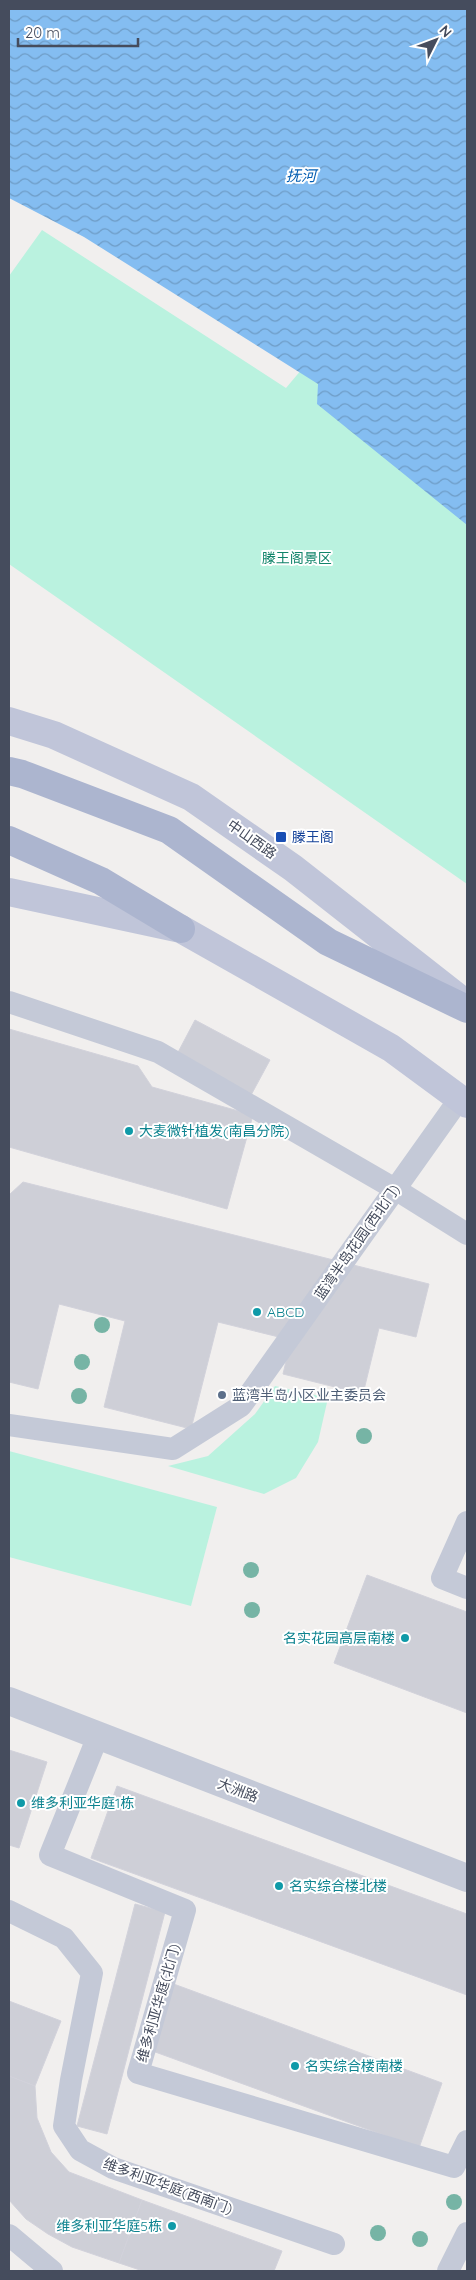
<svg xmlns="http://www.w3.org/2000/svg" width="476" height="2280" font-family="Quicksand,'Noto Sans SC',sans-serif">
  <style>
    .green { fill: #baf2df }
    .water { fill: url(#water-waves) }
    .building { fill: #cecfd7; stroke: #d2d2db }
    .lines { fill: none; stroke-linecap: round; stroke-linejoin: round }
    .lane { stroke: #c4c9d7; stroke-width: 22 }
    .street { stroke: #c4c9d7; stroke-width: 28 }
    .secondary { stroke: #c0c5d9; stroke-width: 28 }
    .primary { stroke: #acb5cf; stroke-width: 28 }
    .tree { fill: #76b4a5 }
    .transit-dot { fill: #1a4fb4; stroke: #fff; stroke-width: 2 }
    .culture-dot { fill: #0f9aa8; stroke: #fff; stroke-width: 2 }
    .service-dot { fill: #5c6f8a; stroke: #fff; stroke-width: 2 }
    .labels { text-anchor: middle; stroke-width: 4; stroke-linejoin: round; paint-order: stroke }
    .park-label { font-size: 14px; fill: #11846a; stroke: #fff }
    .transit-label { font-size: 14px; fill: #164399; stroke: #fff; text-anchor: start }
    .street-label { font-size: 14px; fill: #454c5d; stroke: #fff }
    .culture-label { font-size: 14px; fill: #0d838f; stroke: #fff; text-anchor: start }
    .service-label { font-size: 14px; fill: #4e5e75; stroke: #fff; text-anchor: start }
    .water-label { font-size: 15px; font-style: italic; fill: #035eb2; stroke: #fff }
  </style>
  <defs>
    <pattern id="water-waves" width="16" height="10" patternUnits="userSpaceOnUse" patternTransform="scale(1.25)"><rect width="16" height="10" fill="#84bdf1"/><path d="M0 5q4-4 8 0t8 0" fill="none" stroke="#6e9cc6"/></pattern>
  </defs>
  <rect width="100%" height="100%" fill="#f1efee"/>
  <!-- green -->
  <g class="green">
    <polygon points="467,173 467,884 9,564 9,276 42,230 286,388"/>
    <polygon points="275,1386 328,1398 318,1442 296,1478 264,1494 168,1466 208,1456 255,1414"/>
    <polygon points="9,1451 217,1507 191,1606 9,1557"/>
  </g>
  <!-- water -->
  <polygon class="water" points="9,9 467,9 467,525 317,404 318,384 84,237 9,198"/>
  <!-- building -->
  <g class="building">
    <polygon points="195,1020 270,1060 250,1097 175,1058"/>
    <polygon points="9,1029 138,1066 152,1087 253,1115 227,1209 9,1147"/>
    <polygon points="23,1182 429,1284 416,1337 379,1328 363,1394 283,1374 291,1340 218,1322 191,1429 104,1407 125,1321 59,1304 38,1389 9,1382 9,1195"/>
    <polygon points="367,1575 467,1612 467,1713 334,1663"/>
    <polygon points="9,1750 47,1762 19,1848 9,1845"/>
    <polygon points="117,1786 467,1914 467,1995 91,1858"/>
    <polygon points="135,1904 165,1912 107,2134 77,2126"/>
    <polygon points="171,1983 442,2083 419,2148 147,2049"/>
    <polygon points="9,2001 61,2021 35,2086 9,2076"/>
    <polygon points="9,2076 35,2086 37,2118 51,2152 69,2172 142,2200 119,2263 72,2247 48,2234 26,2219 9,2200"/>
    <polygon points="142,2200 282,2251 274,2271 143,2271 119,2263"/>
  </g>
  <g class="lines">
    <!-- lane -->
    <g class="lane">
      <polyline points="9,1002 158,1052 395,1189 467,1234"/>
      <polyline points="9,1425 173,1449 241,1406 460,1098"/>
      <polyline points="467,1522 442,1578 467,1588"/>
      <polyline points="98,1736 50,1855 185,1910 138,2073 454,2167 467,2141"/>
      <polyline points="9,1911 64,1938 92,1973 71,2080 64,2126 80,2150 113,2168 334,2244"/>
      <polyline points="9,2235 52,2271"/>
      <polyline points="448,2271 467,2233"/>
    </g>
    <!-- street -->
    <polyline class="street" points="9,1701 467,1878"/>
    <!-- secondary -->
    <g class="secondary">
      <polyline points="9,721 54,735 191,797 293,868 460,999"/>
      <polyline points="9,892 181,929 391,1048 467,1104"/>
    </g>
    <!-- primary -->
    <g class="primary">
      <polyline points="9,771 22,774 169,830 328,942 467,1009"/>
      <polyline points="9,840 101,881 181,929"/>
    </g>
  </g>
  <!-- trees -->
  <g class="tree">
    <circle cx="102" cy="1325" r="8"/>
    <circle cx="82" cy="1362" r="8"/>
    <circle cx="79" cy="1396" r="8"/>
    <circle cx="364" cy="1436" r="8"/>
    <circle cx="251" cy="1570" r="8"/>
    <circle cx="252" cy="1610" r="8"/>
    <circle cx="454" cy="2202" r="8"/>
    <circle cx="378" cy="2233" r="8"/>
    <circle cx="420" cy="2239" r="8"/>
  </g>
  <!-- markers -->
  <rect class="transit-dot" x="275" y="831" width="12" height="12" rx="2.5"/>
  <g class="culture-dot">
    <circle cx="129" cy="1131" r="5"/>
    <circle cx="257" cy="1312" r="5"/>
    <circle cx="405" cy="1638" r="5"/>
    <circle cx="21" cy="1803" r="5"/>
    <circle cx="279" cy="1886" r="5"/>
    <circle cx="295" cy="2066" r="5"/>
    <circle cx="172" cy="2226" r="5"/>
  </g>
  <circle class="service-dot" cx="222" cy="1395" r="5"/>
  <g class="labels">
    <!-- park labels -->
    <g class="park-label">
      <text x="297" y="563">滕王阁景区</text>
    </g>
    <!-- transit labels -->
    <g class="transit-label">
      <text x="292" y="842">滕王阁</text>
    </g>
    <!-- street labels -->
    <g class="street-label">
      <text transform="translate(252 839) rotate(35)" y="5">中山西路</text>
      <text transform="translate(357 1242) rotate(-55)" y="5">蓝湾半岛花园(西北门)</text>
      <text transform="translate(238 1790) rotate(21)" y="5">大洲路</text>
      <text transform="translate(158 2003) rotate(-74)" y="5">维多利亚华庭(北门)</text>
      <text transform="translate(168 2186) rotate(20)" y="5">维多利亚华庭(西南门)</text>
    </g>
    <!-- culture labels -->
    <g class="culture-label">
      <text x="139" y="1136">大麦微针植发(南昌分院)</text>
      <text x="267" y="1317">ABCD</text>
      <text x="395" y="1643" text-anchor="end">名实花园高层南楼</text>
      <text x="31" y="1808">维多利亚华庭1栋</text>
      <text x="289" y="1891">名实综合楼北楼</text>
      <text x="305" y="2071">名实综合楼南楼</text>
      <text x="162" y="2231" text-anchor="end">维多利亚华庭5栋</text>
    </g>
    <!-- service labels -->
    <g class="service-label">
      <text x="232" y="1400">蓝湾半岛小区业主委员会</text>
    </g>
    <!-- water labels -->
    <g class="water-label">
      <text x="301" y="181">抚河</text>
    </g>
  </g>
  <!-- border -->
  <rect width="476" height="2280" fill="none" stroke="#454c5d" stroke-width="20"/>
  <!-- north arrow -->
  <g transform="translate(436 40) rotate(48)" stroke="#ffffff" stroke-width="4" paint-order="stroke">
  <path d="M0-4L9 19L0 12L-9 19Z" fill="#454c5d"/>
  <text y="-8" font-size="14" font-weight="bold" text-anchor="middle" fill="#454c5d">N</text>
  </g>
  <!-- scale -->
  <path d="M18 38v8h120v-8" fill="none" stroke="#454c5d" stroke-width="2.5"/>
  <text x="25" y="38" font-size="15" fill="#454c5d" stroke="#ffffff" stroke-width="4" paint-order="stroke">20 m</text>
</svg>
